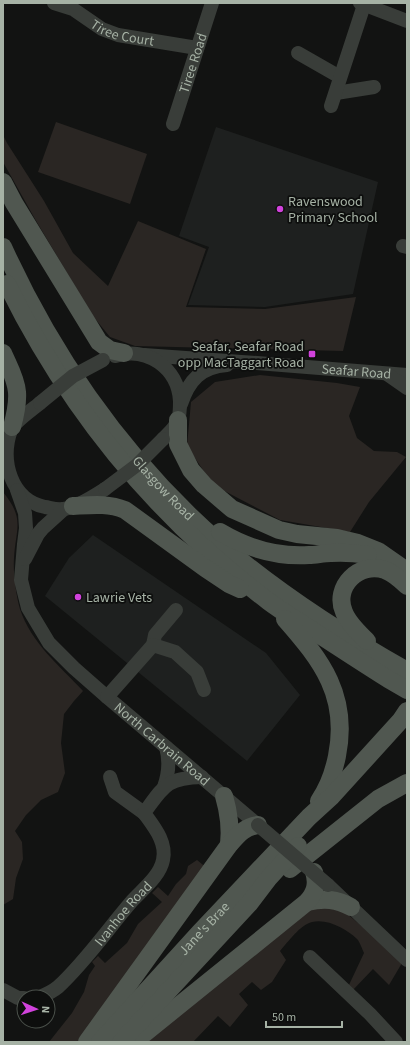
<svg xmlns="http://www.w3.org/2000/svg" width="410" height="1045" font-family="'Source Sans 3',sans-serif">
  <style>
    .built { fill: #1e201f }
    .green { fill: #2a2623 }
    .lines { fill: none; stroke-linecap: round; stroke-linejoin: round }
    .minor { stroke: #393d39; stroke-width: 14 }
    .major { stroke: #505750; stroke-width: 18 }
    .minor-bridge { stroke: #393d39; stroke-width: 14 }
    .poi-dot { fill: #d142dc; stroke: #0d0e0d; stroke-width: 1.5 }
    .labels { text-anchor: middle; stroke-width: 3.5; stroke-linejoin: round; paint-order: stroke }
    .street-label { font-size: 14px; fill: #a6b2a5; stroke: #0d0e0d }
    .poi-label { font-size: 14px; fill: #a6b2a5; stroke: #0d0e0d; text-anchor: start }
  </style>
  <rect width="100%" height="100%" fill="#121312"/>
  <!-- built -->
  <g class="built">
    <polygon points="216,127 378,182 353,294 265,307 188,305 209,247 179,236"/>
    <polygon points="93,535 266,653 300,695 247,761 45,596 69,558"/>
  </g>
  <!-- green -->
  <g class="green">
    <polygon points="56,122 147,154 130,204 38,172"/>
    <polygon points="3,135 7,143 44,201 73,253 108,286 138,221 206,249 186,307 265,309 356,297 343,351 135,346 110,337 92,315 35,219 3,162"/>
    <polygon points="260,375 337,383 360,387 349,416 357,438 374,451 397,452 406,457 369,502 350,532 280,520 213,485 187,446 191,402 215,382"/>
    <path d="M3,492C25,519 16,527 14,558C13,573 16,595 20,609C31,643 60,666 83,691L74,701L64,714L61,743L65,773L58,792L41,800L26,815L15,831L22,842L23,859L16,878L13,899L3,905Z"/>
    <polygon points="197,860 208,869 83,1042 49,1042 72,1013 84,992 89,975 95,966 92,962 98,956 105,963 127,943 138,924 162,902 152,893 158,887 168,896 176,884 186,874 188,866"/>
    <path d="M326,906L346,913L375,937L402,963L389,985L373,969L352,991L348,987L364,953C362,949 360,942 357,939C347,929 327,918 312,922C300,925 288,942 280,951L286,960L272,982L261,990L252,982L239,994L248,1005L230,1027L218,1016L193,1042H142L311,908Z"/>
  </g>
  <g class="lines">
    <!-- minor -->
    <g class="minor">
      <path id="s1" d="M54,3L73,9L102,29L118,35L197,48"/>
      <polyline points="360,3 407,21"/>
      <polyline points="298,53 340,77"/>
      <polyline points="336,93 374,87"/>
      <polyline points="331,106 364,5"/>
      <path id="s2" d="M173,124L212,3"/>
      <polyline points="403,246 407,247"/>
      <path id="s3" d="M144,355L257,363L407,375"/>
      <path d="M115,356C147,346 178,368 180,401C180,407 180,415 178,420C176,427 168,434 163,439"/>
      <polyline points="387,374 407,388"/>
      <path d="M40,403C32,410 15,421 11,430C0,461 11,500 45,507C51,508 57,510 63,509C76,508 94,496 105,489"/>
      <path d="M181,404C189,380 201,367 227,365"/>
      <path id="s4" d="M17,490L25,513L26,528L24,544L21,580L28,608L49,643L74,668L107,697L258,825"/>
      <polyline points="25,559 38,534 43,528 64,509"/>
      <polyline points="153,645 155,635 176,610"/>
      <polyline points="107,697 153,645 175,652 197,672 204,690"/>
      <polyline points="110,777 115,792 144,813"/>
      <path d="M164,787C169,773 170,761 166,747"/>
      <polyline points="328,885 407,960"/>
      <polyline points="310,957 370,1014 396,1042"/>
      <polyline points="3,990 18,998 24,998"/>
      <path id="s5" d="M40,997C47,994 52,992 58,987C86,961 107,930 132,901C143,889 160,876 163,860C167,842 154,827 144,813C164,786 166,778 202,777"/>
    </g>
    <!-- major -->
    <g class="major">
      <polyline points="3,182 14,203 99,342 110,350 124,353"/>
      <path id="s6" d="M3,247C48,346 111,439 189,515C253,577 329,627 407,671"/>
      <path d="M7,284C69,410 157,517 268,601C281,611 295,619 309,628C335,645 361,662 388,679L407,690"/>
      <path d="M3,353C8,365 16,378 17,392C18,404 15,416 12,427"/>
      <polyline points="178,420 178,444 191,470 204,485 232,509 279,530 297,534 337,538 358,543 378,551 407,571"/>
      <path d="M73,506C92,505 108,503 125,510L205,568L229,584L240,589"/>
      <path d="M220,532C247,548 278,557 309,555C316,555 323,553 331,553C343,552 355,553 368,555"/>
      <path d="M285,619C322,661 349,696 337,756C334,771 328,788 319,801"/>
      <path d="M367,641C359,633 348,623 344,612C333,587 359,561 385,570C393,573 401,580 407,586"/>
      <path d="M224,796C229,813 231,827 229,845"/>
      <polyline points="290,869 378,799 407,783"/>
      <path d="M307,902C324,898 337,899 351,907"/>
      <path d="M135,1041L307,902C315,893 318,884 314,872"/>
      <path d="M87,1042L229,845C238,835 244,827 258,825"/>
      <path id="s7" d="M100,1042L200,932L309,817L332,796L401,720L407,711"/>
      <polyline points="121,1042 249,904 268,879 298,846"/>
    </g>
    <!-- minor-bridge -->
    <g class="minor-bridge">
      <polyline points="40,403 73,376 103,360"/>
      <polyline points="105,489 137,465 163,439"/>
      <polyline points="258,825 328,885"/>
    </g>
  </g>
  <!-- markers -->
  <g class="poi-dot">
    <circle cx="280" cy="209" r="4"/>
    <rect x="308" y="350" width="8" height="8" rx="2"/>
    <circle cx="78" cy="597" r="4"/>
  </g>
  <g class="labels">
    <!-- street labels -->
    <g class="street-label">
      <text dy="5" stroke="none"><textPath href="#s1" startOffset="76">Tiree Court</textPath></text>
      <text dy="5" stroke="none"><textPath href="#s2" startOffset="64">Tiree Road</textPath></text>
      <text dy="5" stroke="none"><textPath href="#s3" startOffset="213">Seafar Road</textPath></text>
      <text dy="5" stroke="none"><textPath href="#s6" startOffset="291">Glasgow Road</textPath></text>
      <text dy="5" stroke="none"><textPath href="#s4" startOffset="313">North Carbrain Road</textPath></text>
      <text dy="5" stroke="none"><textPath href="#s5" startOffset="119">Ivanhoe Road</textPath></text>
      <text dy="5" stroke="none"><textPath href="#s7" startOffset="154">Jane's Brae</textPath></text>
    </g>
    <!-- poi labels -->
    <g class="poi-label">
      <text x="288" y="206">Ravenswood<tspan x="288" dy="16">Primary School</tspan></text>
      <text x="304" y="351" text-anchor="end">Seafar, Seafar Road<tspan x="304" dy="16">opp MacTaggart Road</tspan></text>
      <text x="86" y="602">Lawrie Vets</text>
    </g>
  </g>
  <!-- border -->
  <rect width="410" height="1045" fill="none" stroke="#a6b2a5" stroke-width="8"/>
  <!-- north arrow -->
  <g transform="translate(36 1009) rotate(93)"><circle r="19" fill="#0d0e0d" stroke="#4a504a"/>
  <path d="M0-3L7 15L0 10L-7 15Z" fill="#d142dc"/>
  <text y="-6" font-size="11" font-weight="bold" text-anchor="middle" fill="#a6b2a5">N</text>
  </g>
  <!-- scale -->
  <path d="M266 1021v6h76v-6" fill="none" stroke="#a6b2a5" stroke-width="2"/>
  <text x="272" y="1021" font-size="12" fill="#a6b2a5" stroke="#0d0e0d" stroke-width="3" paint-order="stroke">50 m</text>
</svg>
